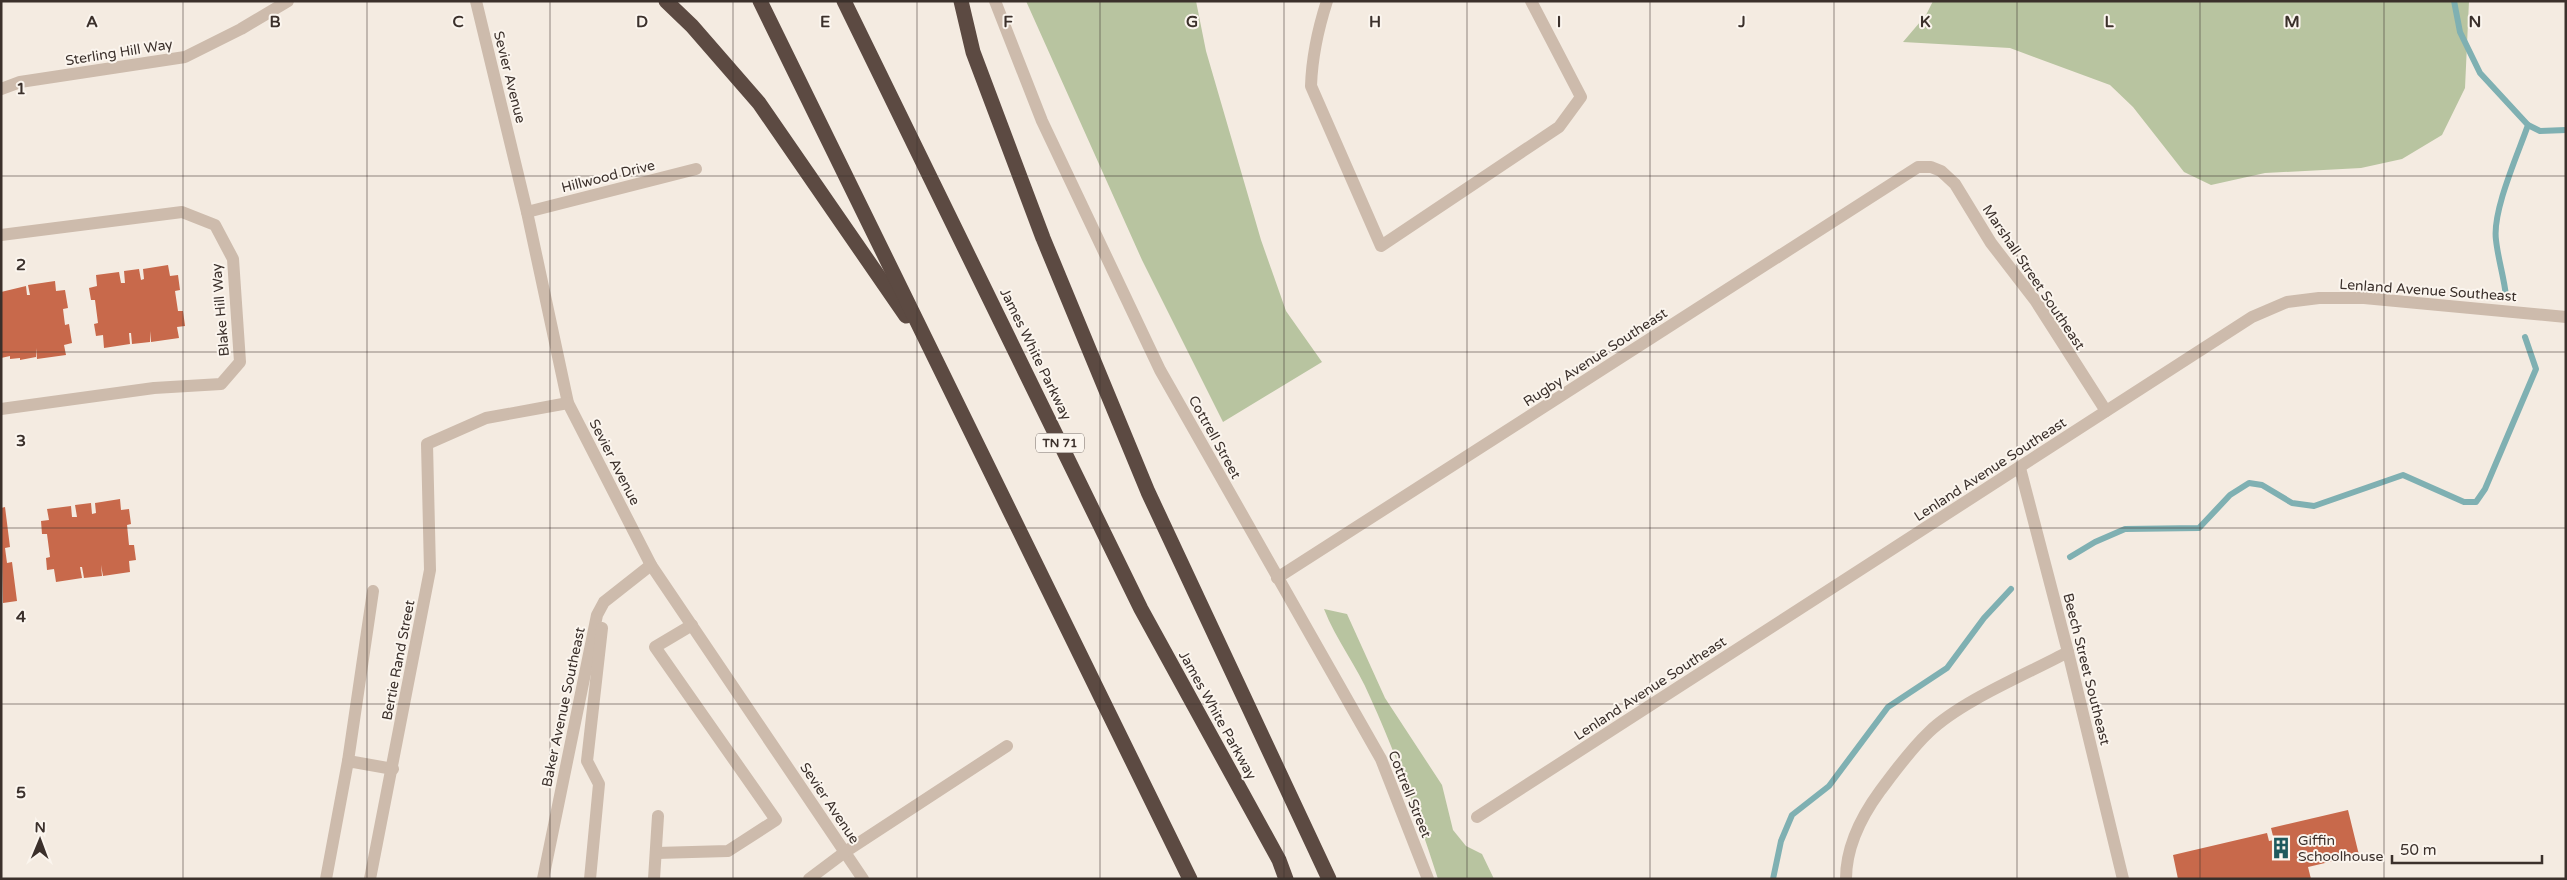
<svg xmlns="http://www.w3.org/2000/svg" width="2567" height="880" font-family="'Varela Round',sans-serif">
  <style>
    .green { fill: #b8c4a0 }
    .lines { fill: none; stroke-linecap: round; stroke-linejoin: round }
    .stream { stroke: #7fb0b2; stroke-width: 6 }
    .building { fill: #c8694b }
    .minor { stroke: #cdbbac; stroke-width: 12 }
    .highway { stroke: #5c4a42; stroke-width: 15 }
    .grid { fill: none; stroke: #3b302b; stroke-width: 1; stroke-opacity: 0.55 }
    .labels { text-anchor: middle; stroke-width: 4; stroke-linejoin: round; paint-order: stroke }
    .shield { fill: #fbf5ee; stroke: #756b66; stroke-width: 1 }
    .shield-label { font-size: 12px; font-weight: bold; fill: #3b302b }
    .street-label { font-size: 14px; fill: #3b302b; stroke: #fbf5ee }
    .poi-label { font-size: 14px; fill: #3b302b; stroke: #fbf5ee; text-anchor: start }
    .grid-label { font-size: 16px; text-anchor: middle; font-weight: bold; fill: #3b302b; stroke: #fbf5ee; stroke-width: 4; stroke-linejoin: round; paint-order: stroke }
  </style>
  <rect width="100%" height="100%" fill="#f4ebe1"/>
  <!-- green -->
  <g class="green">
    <polygon points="1026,1 1196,1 1206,51 1261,240 1286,311 1322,362 1223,422 1142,260"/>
    <polygon points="1933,1 2469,1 2465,88 2442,135 2402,159 2361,168 2265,173 2211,185 2184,172 2133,107 2110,85 2010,48 1903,42 1926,15"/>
    <path d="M1324,609L1347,614L1385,698L1442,785L1453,830L1466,846L1482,854L1494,879H1438C1418,817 1397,756 1370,697C1357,666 1336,640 1324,609Z"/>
  </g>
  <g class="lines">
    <!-- stream -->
    <g class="stream">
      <path d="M2454,1L2460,32L2480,73L2528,125C2518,154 2492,211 2496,240C2498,259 2504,277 2506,296"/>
      <polyline points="2528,125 2540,131 2566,130"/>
      <polyline points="2070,557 2095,542 2125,529 2199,528 2230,495 2249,483 2262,485 2292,503 2314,506 2403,475 2464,502 2476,502 2485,489 2536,369 2525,337"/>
      <polyline points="1773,879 1781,841 1792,815 1829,786 1888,707 1947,668 1984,618 2011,589"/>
    </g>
  </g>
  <!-- building -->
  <g class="building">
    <polygon points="168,265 170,276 178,275 180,290 175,291 178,311 183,311 185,326 177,327 179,338 151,342 150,331 150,342 132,344 131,333 129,333 130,344 104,348 103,335 96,336 94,324 98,323 95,300 91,300 89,288 97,286 96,275 119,272 121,283 125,283 124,271 139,269 141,280 144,279 143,269"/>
    <polygon points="55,281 56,291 65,290 68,308 63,309 65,325 69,324 72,343 64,345 66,355 37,359 36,348 36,357 20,360 20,358 10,359 10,356 1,358 1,292 26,286 27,295 30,295 28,285"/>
    <polygon points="120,499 121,510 129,509 131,524 127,525 129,545 134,545 136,560 129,561 130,572 103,576 101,565 102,576 84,578 82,567 80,567 82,578 56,582 54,569 47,570 46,558 50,557 47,534 42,534 41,521 49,520 47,509 71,506 72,517 77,517 75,505 91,503 92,514 96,513 95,503"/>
    <polygon points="5,507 10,547 5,548 7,563 12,562 17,601 3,603 1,508"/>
    <polygon points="2348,810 2359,855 2308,867 2311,879 2178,879 2173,855 2267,833 2269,841 2274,840 2271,828"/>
  </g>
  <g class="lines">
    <!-- minor -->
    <g class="minor">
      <polyline points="476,1 527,212 568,403 651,565 863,879"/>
      <polyline points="995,1 1042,121 1160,370 1381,759 1428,879"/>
      <path d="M1327,1C1318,29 1312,56 1311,86L1381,246L1559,127L1581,97L1531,1"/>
      <polyline points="1,89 20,82 185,57 241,29 288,1"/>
      <polyline points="527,212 696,169"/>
      <polyline points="1,235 182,212 215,225 233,259 240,362 221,384 154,388 1,409"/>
      <polyline points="2020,468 2068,652 2123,879"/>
      <polyline points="1277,578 1918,167 1931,167 1941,171 1955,184 1991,243 2035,300 2106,411"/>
      <polyline points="348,761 373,591"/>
      <polyline points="1477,817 2252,317 2287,302 2319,298 2364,298 2566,317"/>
      <polyline points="656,853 728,851 776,820 655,647 692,625"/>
      <polyline points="326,879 348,761 393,769"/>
      <polyline points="370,879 430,570 427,444 486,418 568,403"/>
      <polyline points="543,879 597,615 604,602 651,565"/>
      <polyline points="590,879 599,784 587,761 602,628"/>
      <polyline points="654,879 658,816"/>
      <polyline points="809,879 845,852 1007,746"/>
      <path d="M1846,879C1846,846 1861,817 1880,791C1895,771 1910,750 1929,732C1961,701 2027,674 2068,652"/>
    </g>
    <!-- highway -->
    <g class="highway">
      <polyline points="666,1 692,26 759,103 906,316"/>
      <polyline points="760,1 1190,879"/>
      <polyline points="844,1 1141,609 1279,860 1286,879"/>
      <polyline points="961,1 973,52 1043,238 1148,492 1329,879"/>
    </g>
  </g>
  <!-- grid -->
  <path class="grid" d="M183,1V879M367,1V879M550,1V879M733,1V879M917,1V879M1100,1V879M1284,1V879M1467,1V879M1650,1V879M1834,1V879M2017,1V879M2200,1V879M2384,1V879M1,176H2566M1,352H2566M1,528H2566M1,704H2566"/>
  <!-- icons -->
  <defs>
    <g id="building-bare" transform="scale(1.725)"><path d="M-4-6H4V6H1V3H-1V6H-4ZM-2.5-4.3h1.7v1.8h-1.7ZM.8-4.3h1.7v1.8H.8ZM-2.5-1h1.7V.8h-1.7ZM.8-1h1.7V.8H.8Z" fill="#1f5a5e" stroke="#fbf5ee" stroke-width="2.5" paint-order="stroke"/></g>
  </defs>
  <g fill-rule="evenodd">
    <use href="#building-bare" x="2281" y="848"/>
  </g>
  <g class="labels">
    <!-- shield labels -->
    <rect class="shield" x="1036" y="433.5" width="48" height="19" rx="4"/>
    <g class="shield-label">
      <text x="1060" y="447">TN 71</text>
    </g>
    <!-- street labels -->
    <g class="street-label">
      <text transform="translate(119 52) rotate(-9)" y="5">Sterling Hill Way</text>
      <text transform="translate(510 77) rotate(76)" y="5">Sevier Avenue</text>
      <text transform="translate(608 176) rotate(-14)" y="5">Hillwood Drive</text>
      <text transform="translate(2034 277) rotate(56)" y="5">Marshall Street Southeast</text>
      <text transform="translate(2428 290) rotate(4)" y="5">Lenland Avenue Southeast</text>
      <text transform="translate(220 310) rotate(-95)" y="5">Blake Hill Way</text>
      <text transform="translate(1036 354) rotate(64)" y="5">James White Parkway</text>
      <text transform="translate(1595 357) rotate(-33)" y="5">Rugby Avenue Southeast</text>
      <text transform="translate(1215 437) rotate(61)" y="5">Cottrell Street</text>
      <text transform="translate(615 462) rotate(63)" y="5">Sevier Avenue</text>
      <text transform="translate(1990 469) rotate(-33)" y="5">Lenland Avenue Southeast</text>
      <text transform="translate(398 660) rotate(-79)" y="5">Bertie Rand Street</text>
      <text transform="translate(2087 669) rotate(76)" y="5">Beech Street Southeast</text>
      <text transform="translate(1650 688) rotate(-33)" y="5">Lenland Avenue Southeast</text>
      <text transform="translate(563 707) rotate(-78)" y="5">Baker Avenue Southeast</text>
      <text transform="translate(1218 715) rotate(61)" y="5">James White Parkway</text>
      <text transform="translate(1410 794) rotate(68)" y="5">Cottrell Street</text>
      <text transform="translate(830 803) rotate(56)" y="5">Sevier Avenue</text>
    </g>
    <!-- poi labels -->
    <g class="poi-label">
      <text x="2298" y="845">Giffin<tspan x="2298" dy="16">Schoolhouse</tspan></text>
    </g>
  </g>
  <g class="grid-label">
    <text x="92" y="27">A</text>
    <text x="275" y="27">B</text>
    <text x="458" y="27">C</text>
    <text x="642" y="27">D</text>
    <text x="825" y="27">E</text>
    <text x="1008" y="27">F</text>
    <text x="1192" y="27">G</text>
    <text x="1375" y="27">H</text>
    <text x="1559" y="27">I</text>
    <text x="1742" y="27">J</text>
    <text x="1925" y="27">K</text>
    <text x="2109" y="27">L</text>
    <text x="2292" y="27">M</text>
    <text x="2475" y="27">N</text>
    <text x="21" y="94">1</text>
    <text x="21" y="270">2</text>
    <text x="21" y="446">3</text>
    <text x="21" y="622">4</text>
    <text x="21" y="798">5</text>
  </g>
  <!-- border -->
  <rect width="2567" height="880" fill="none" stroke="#3b302b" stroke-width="5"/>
  <!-- north arrow -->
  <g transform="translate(40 840) rotate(1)" stroke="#fbf5ee" stroke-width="4" paint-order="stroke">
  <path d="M0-4L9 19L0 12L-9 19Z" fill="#3b302b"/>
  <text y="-8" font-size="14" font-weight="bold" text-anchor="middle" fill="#3b302b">N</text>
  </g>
  <!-- scale -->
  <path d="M2392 855v8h150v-8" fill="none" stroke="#3b302b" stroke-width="2.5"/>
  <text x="2400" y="855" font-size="15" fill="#3b302b" stroke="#fbf5ee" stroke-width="4" paint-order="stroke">50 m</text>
</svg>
